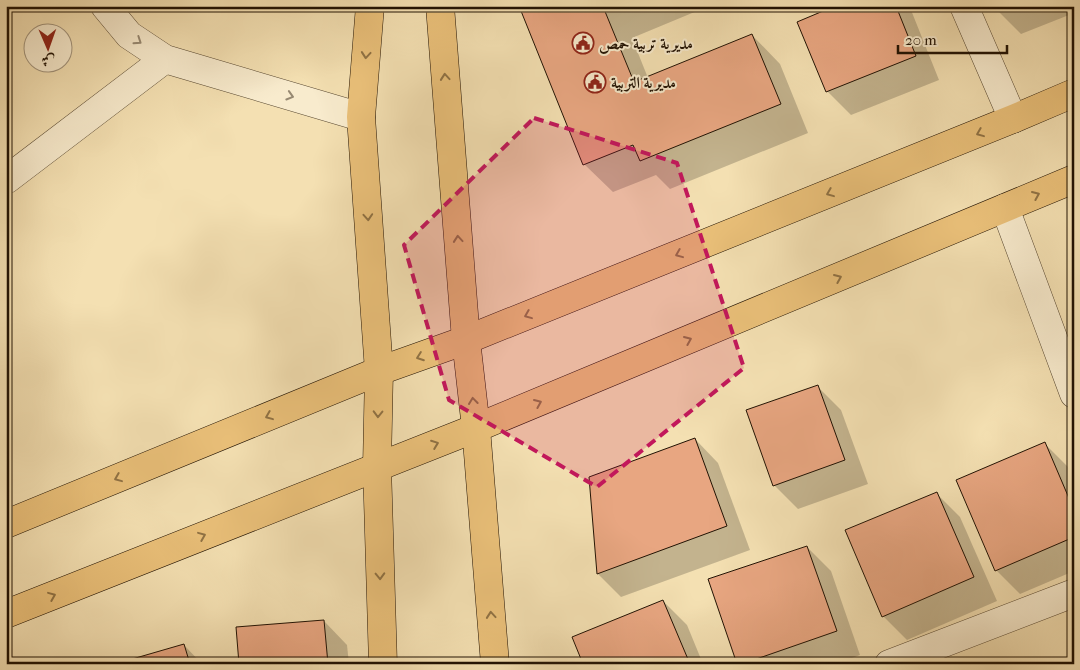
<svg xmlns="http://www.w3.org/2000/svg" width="1080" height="670" font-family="'IM FELL French Canon',Amiri,serif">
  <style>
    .shadow { fill: #0003 }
    .building { fill: #e8a681; stroke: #211203 }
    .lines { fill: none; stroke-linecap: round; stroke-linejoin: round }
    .street-casing { stroke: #56462f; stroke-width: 29 }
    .primary-casing { stroke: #211203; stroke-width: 29 }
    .highway-casing { stroke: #211203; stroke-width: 29 }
    .street { stroke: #f8ebcd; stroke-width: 28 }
    .primary { stroke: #eac079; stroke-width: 28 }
    .highway { stroke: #eac079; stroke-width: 28 }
    .oneway { stroke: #978972 }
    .oneway2 { stroke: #907244 }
    .marked { fill: #c2185b; fill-opacity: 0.2; stroke: #c2185b; stroke-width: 4; stroke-dasharray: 10 6; stroke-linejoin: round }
    .labels { text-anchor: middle; stroke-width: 4; stroke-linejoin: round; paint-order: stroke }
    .poi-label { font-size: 16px; font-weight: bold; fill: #211203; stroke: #f8ebcd; text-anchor: start }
  </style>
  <rect width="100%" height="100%" fill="#f4e0b2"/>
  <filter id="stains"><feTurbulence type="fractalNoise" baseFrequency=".004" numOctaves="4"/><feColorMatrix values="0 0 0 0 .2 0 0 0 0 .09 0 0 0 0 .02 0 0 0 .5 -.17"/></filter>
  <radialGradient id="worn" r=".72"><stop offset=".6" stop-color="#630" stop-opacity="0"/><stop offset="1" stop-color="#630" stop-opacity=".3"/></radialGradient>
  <!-- shadow -->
  <g class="shadow">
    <polygon points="520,6 709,6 632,38 648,78 752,35 780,64 808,133 670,189 656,175 613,192 584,164"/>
    <polygon points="798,6 811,6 802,10"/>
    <polygon points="839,6 907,6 911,10 939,80 851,115 827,91"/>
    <polygon points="996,6 1074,6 1074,13 1021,34 998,11"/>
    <polygon points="817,386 841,410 868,484 798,509 774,485"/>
    <polygon points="695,439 718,463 750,550 621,597 598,574"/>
    <polygon points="1044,443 1068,467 1074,480 1074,571 1020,594 996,570"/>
    <polygon points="936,493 960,517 997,601 907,640 883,616"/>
    <polygon points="807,547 831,571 860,655 835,664 739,664"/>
    <polygon points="663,601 687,625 703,664 584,664"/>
    <polygon points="324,621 347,645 349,664 240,664"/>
    <polygon points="184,645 202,664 119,664"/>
    <polygon points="1074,659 1074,664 1064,664"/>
  </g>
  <!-- building -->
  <g class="building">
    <polygon points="519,6 612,6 604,9 634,82 752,34 781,104 640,161 633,145 583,165"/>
    <polygon points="835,6 896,6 916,56 826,92 797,22"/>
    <polygon points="818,385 845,460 773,486 746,410"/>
    <polygon points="695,438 727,526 597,574 589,477"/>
    <polygon points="1045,442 1074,510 1074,537 995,571 956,480"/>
    <polygon points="937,492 974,577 882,617 845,530"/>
    <polygon points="807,546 837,631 742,664 737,664 708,579"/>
    <polygon points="663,600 690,664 583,664 572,637"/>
    <polygon points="324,620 328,664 239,664 236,627"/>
    <polygon points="184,644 190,664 115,664"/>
  </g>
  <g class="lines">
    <!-- street casing -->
    <g class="street-casing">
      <g id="street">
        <polyline points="105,6 129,35 165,59 361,117"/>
        <polyline points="964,6 1013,119"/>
        <polyline points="6,180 165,59"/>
        <polyline points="1005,208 1074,394"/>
        <polyline points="889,664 1074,593"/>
      </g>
    </g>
    <!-- primary casing -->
    <g class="primary-casing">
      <g id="primary">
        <polyline points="370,6 361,117 379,371 377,466 383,664"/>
        <polyline points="440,6 466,340 476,428 495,664"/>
      </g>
    </g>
    <!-- highway casing -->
    <g class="highway-casing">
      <g id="highway">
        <polyline points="6,524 379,371 466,340 1013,119 1074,93"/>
        <polyline points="6,614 476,428 1074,179"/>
      </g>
    </g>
    <!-- street -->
    <use href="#street" class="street"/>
    <!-- primary -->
    <use href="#primary" class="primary"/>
    <!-- highway -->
    <use href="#highway" class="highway"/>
  </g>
  <!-- one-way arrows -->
  <defs><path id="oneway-chevron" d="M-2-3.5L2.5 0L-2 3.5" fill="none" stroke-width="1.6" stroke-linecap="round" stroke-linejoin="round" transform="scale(1.25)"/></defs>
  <g class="oneway">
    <use href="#oneway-chevron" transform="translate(138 41) rotate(34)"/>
    <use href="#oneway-chevron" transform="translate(290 96) rotate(17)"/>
  </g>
  <g class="oneway2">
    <use href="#oneway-chevron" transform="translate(366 55) rotate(95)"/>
    <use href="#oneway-chevron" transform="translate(445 77) rotate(-95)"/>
    <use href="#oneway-chevron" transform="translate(980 133) rotate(158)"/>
    <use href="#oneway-chevron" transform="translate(830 193) rotate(158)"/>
    <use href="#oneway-chevron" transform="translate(1036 195) rotate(-23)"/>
    <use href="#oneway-chevron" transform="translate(368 217) rotate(86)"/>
    <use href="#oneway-chevron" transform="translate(458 239) rotate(-95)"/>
    <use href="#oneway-chevron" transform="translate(679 254) rotate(158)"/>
    <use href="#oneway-chevron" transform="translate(838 278) rotate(-23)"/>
    <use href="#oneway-chevron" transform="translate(528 315) rotate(158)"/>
    <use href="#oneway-chevron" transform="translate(688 340) rotate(-23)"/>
    <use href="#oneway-chevron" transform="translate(420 357) rotate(160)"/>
    <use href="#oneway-chevron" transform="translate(473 401) rotate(-97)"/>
    <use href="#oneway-chevron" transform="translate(538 403) rotate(-23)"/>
    <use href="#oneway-chevron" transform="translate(378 414) rotate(91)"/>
    <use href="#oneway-chevron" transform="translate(269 416) rotate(158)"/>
    <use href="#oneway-chevron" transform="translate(435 444) rotate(-21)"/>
    <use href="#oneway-chevron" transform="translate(118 478) rotate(158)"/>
    <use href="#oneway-chevron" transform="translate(202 536) rotate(-22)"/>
    <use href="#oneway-chevron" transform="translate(380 576) rotate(88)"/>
    <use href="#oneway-chevron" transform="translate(52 596) rotate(-22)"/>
    <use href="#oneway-chevron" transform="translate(491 615) rotate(-95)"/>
  </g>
  <!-- marked area -->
  <path class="marked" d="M534,118L677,163L744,368L597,487L449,400L404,245Z"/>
  <!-- icons -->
  <defs>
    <g id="civic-ring" transform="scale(1.125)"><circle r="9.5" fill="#f8ebcd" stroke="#8f2418" stroke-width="1.5"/><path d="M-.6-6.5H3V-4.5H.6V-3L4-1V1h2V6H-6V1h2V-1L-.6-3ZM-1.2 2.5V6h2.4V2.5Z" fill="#8f2418"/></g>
  </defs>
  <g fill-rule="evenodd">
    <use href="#civic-ring" x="583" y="43"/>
    <use href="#civic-ring" x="595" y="82"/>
  </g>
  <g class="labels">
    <!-- poi labels -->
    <g class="poi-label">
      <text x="599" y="49">مديرية تربية حمص</text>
      <text x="611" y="88">مديرية التربية</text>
    </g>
  </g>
  <!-- margin -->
  <rect width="1080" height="670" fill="none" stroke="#f4e0b2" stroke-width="25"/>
  <rect x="8" y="8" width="1065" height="655" fill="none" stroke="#211203" stroke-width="2.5"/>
  <rect x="12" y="12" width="1055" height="645" fill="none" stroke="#211203"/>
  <!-- north arrow -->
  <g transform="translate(48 48) rotate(178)"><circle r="24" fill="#f8ebcd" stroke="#a2947c"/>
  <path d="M0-4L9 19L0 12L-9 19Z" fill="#8f2418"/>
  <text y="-8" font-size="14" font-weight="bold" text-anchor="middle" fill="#211203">ش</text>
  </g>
  <!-- scale -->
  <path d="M898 45v8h109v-8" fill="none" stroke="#211203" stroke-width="2.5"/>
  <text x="905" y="45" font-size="15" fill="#211203" stroke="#f8ebcd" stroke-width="4" paint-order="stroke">20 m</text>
  <rect width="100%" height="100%" filter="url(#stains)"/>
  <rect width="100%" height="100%" fill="url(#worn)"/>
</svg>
